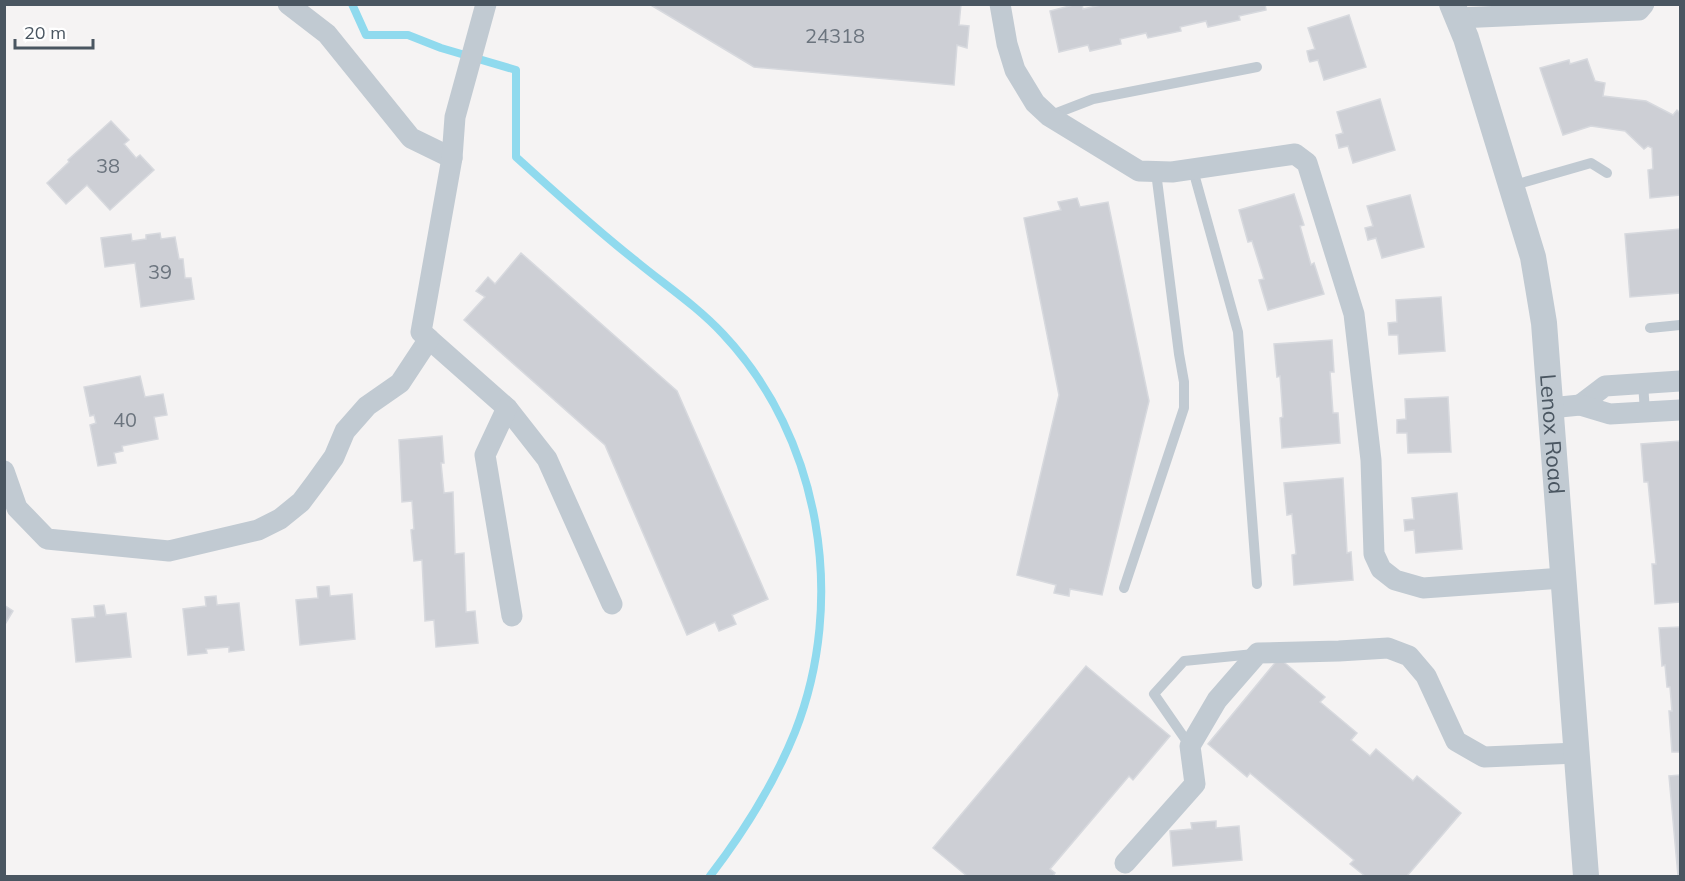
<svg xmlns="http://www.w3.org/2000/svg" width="1685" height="881" font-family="Mulish,sans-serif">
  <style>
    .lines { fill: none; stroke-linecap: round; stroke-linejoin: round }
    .stream { stroke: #90daee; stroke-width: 8 }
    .building { fill: #cdcfd5; stroke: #d7d9de; stroke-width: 1.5 }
    .service { stroke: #c1cad2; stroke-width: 10 }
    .minor { stroke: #c1cad2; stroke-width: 21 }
    .tertiary { stroke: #c1cad2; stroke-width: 26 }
    .labels { text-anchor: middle; stroke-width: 5; stroke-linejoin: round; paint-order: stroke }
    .number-label { font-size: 20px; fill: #6b747e }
    .street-label { font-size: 22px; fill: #4a5661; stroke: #fff }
  </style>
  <rect width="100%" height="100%" fill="#f5f3f3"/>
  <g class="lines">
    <!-- stream -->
    <path class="stream" d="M352,4L366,35H408L441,48L516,70V157C555,192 594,228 636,261C665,285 697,306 723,334C821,438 847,600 795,732C774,784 743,833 710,876"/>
  </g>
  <!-- building -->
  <g class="building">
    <polygon points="649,4 961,4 959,25 969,26 967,48 957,45 954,85 754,67"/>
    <polygon points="1077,4 1082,4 1083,9 1105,4 1265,4 1266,10 1239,16 1240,20 1208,27 1206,21 1180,27 1181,31 1148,38 1146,33 1120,39 1121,44 1090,51 1088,45 1059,52 1050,11"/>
    <polygon points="1349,15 1366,67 1324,80 1318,60 1310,62 1309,60 1307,51 1315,49 1308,28"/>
    <polygon points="1587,59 1595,81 1605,83 1603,96 1646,101 1673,115 1677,110 1680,113 1680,195 1650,198 1648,170 1653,169 1652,148 1648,146 1644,149 1625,131 1591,126 1563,135 1540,68 1569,60 1570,64"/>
    <polygon points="1380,99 1395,150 1353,163 1348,146 1339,148 1336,135 1343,133 1337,112"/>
    <polygon points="111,121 129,140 124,144 136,158 140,155 154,170 110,210 87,185 66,204 47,183 69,162 68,160"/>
    <polygon points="1294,194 1304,225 1300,226 1311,265 1314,263 1324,294 1268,310 1259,280 1264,279 1252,241 1248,242 1239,210"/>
    <polygon points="1410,195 1424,247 1382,258 1376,238 1368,240 1365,228 1373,226 1367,206"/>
    <polygon points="1077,198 1080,207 1108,202 1149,401 1102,595 1070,589 1069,596 1054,593 1056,585 1017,575 1059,395 1024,218 1061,210 1058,202"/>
    <polygon points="1680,229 1680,293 1630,297 1625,234"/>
    <polygon points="160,233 161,239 175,237 179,259 183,259 185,278 191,278 194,299 141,307 135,263 105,267 101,238 131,234 132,241 146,239 146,235"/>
    <polygon points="521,253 677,391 768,599 732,615 736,624 719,631 715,622 687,635 605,445 464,320 485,297 476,291 488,277 495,284"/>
    <polygon points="1441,297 1445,351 1399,354 1398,335 1389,335 1388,323 1397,322 1396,300"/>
    <polygon points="1332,340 1334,372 1330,372 1333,413 1338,413 1340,443 1282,448 1280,418 1283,417 1280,376 1277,377 1274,344"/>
    <polygon points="140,376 145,397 163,394 167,415 154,417 158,439 122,446 123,451 114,453 116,463 98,466 90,425 96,423 94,415 90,416 84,387"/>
    <polygon points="1448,397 1451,452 1408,453 1407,433 1397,433 1397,420 1406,419 1405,399"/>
    <polygon points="442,436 444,463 441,463 444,493 453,492 455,554 464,553 466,612 475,611 478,643 436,647 434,620 425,621 422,560 414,561 411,530 414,529 412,501 402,502 399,440"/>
    <polygon points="1680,441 1680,602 1655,604 1652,564 1656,564 1648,482 1644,482 1641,444"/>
    <polygon points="1343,478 1347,553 1351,552 1353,580 1294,585 1292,555 1296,554 1292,514 1287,515 1284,483"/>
    <polygon points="1457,493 1462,549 1416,553 1414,530 1405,531 1404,520 1414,519 1412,498"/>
    <polygon points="329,586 330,596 352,594 355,639 300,645 296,600 318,598 317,587"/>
    <polygon points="216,596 217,605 239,603 244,650 229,652 229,647 206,649 207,653 188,655 183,609 206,606 205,597"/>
    <polygon points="4,605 13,611 4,626"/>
    <polygon points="104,605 106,615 126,613 131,657 76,662 72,619 95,617 94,606"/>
    <polygon points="1680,627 1680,752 1672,752 1669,711 1672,711 1670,687 1667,687 1665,665 1662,666 1659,628"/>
    <polygon points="1279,658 1325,697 1320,702 1357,733 1351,740 1370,756 1376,749 1413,781 1417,776 1461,813 1407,876 1365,876 1350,864 1354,860 1250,773 1247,777 1208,744"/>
    <polygon points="1086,666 1170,736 1133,780 1129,776 1050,869 1055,873 1053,876 967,876 933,848"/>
    <polygon points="1680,775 1680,876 1678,876 1669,776"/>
    <polygon points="1216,821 1216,828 1239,826 1242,860 1173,866 1170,831 1192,829 1191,823"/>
  </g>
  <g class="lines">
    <!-- service -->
    <g class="service">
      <polyline points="1049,116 1093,99 1257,67"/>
      <polyline points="1193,170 1238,332 1257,584"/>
      <polyline points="1511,186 1591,163 1607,173"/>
      <polyline points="1650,328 1680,325"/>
      <polyline points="1643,383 1645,412"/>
      <polyline points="1124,588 1184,408 1184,382 1179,354 1156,172"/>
      <polyline points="1190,746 1154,694 1184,661 1254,654"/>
    </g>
    <!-- minor -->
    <g class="minor">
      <polyline points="288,4 327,34 411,138 452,158"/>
      <polyline points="1000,4 1007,44 1015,70 1035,103 1049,116 1139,171 1172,172 1295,154 1307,163 1354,314 1371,460 1374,554 1381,569 1395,580 1423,588 1563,578"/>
      <polyline points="1458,18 1639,10 1644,4"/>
      <polyline points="429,339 507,408 547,459 612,604"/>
      <polyline points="1580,405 1605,386 1680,381"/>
      <polyline points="507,408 485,455 512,616"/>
      <polyline points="1550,408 1580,405 1610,414 1680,410"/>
      <polyline points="4,471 17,508 47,539 169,551 258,530 280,519 301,502 316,482 334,457 345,431 367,406 400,383 429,339 421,332 452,158 455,117 486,4"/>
      <polyline points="1125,863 1195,784 1190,746 1217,700 1258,653 1339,651 1388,648 1409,656 1426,676 1456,741 1484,757 1577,753"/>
    </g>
    <!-- tertiary -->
    <path class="tertiary" id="s1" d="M1452,4L1466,38L1533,257L1544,323L1586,876"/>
  </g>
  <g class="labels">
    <!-- number labels -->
    <g class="number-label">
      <text x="835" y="43">24318</text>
      <text x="108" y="173">38</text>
      <text x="160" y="279">39</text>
      <text x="125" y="427">40</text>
    </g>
    <!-- street labels -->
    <g class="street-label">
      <text dy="8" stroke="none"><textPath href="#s1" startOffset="444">Lenox Road</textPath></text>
    </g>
  </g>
  <!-- border -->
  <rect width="1685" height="881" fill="none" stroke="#4a5661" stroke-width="12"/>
  <!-- scale -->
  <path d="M15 39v9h78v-9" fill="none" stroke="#4a5661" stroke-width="3"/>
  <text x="24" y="39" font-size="18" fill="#4a5661" stroke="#ffffff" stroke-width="4.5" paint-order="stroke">20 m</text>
</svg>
